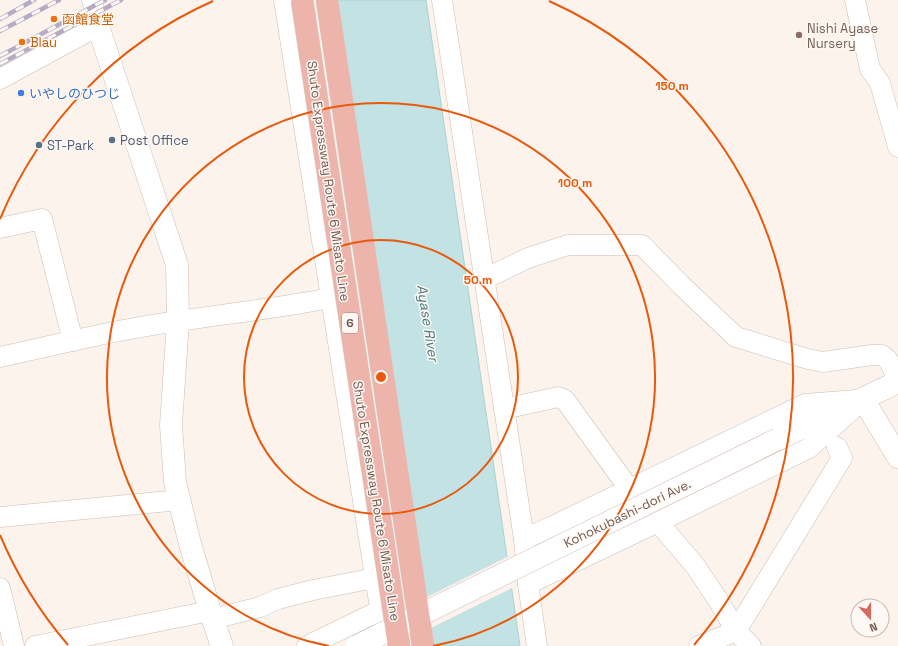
<svg xmlns="http://www.w3.org/2000/svg" width="898" height="646" font-family="'Space Grotesk','Noto Sans JP',sans-serif">
  <style>
    .water { fill: #c2e2e3; stroke: #aad2d3 }
    .pier { fill: #fbf3ec }
    .lines { fill: none; stroke-linecap: round; stroke-linejoin: round }
    .minor-casing { stroke: #cebdb5; stroke-width: 21 }
    .tertiary-casing { stroke: #cebdb5; stroke-width: 23 }
    .secondary-casing { stroke: #d1bcb3; stroke-width: 23 }
    .minor { stroke: #fff; stroke-width: 20 }
    .tertiary { stroke: #fff; stroke-width: 22 }
    .secondary { stroke: #fff; stroke-width: 22 }
    .rail-casing { stroke: #b5abc4; stroke-width: 4.5 }
    .rail { stroke: #fdf8f3; stroke-width: 3; stroke-dasharray: 9; stroke-linecap: butt }
    .secondary-bridge-casing { stroke: #d1bcb3; stroke-width: 23; stroke-linecap: butt }
    .motorway-bridge-casing { stroke: #d8d1ce; stroke-width: 23; stroke-linecap: butt }
    .secondary-bridge { stroke: #fff; stroke-width: 22 }
    .motorway-bridge { stroke: #edb4ab; stroke-width: 22 }
    .ring { fill: none; stroke: #e8590c; stroke-width: 2 }
    .food-dot { fill: #e8710a; stroke: #fdf8f3; stroke-width: 1.5 }
    .education-dot { fill: #8d6e63; stroke: #fdf8f3; stroke-width: 1.5 }
    .shop-dot { fill: #3f7fe0; stroke: #fdf8f3; stroke-width: 1.5 }
    .service-dot { fill: #5c6f8a; stroke: #fdf8f3; stroke-width: 1.5 }
    .labels { text-anchor: middle; stroke-width: 3; stroke-linejoin: round; paint-order: stroke }
    .shield { fill: #fdf8f3; stroke: #9d8982; stroke-width: 1 }
    .shield-label { font-size: 12px; font-weight: bold; fill: #745951 }
    .food-label { font-size: 13px; fill: #c56008; stroke: #fdf8f3; text-anchor: start }
    .education-label { font-size: 13px; fill: #785e54; stroke: #fdf8f3; text-anchor: start }
    .shop-label { font-size: 13px; fill: #366cbe; stroke: #fdf8f3; text-anchor: start }
    .service-label { font-size: 13px; fill: #4e5e75; stroke: #fdf8f3; text-anchor: start }
    .street-label { font-size: 13px; fill: #745951; stroke: #fdf8f3 }
    .water-label { font-size: 14px; font-style: italic; fill: #4a7b7d; stroke: #fdf8f3 }
    .centre { fill: #e8590c; stroke: #fdf8f3; stroke-width: 2 }
    .ring-label { font-size: 12px; text-anchor: middle; font-weight: bold; fill: #e8590c; stroke: #fdf8f3; stroke-width: 3; stroke-linejoin: round; paint-order: stroke }
  </style>
  <rect width="100%" height="100%" fill="#fbf3ec"/>
  <!-- water -->
  <polygon class="water" points="337,0 426,0 520,646 434,646"/>
  <!-- pier -->
  <polygon class="pier" points="509,556 514,587 429,629 425,598"/>
  <g class="lines">
    <!-- minor casing -->
    <g class="minor-casing">
      <g id="minor">
        <polyline points="284,0 386,646"/>
        <polyline points="442,0 524,539 528,584 537,646"/>
        <polyline points="855,0 870,69 880,83 898,147"/>
        <polyline points="0,79 98,26 92,0"/>
        <polyline points="0,228 42,219 73,341"/>
        <polyline points="484,279 528,258 568,245 642,245 681,285 736,337 808,359 823,362 872,355 882,355 887,359 891,365 898,380"/>
        <path d="M0,357C59,344 119,329 179,321C230,313 280,308 330,298"/>
        <polyline points="504,409 558,397 565,400 630,490"/>
        <polyline points="0,517 180,500"/>
        <polyline points="658,522 696,567 718,600 736,631 751,646"/>
        <polyline points="524,539 551,527 805,404 857,400"/>
        <polyline points="528,584 658,522 809,448 856,406"/>
        <polyline points="0,588 14,646"/>
        <polyline points="213,619 260,607 278,599 313,590 375,578"/>
        <polyline points="35,646 210,611"/>
        <polyline points="307,646 381,610"/>
        <polyline points="699,646 736,631 842,458 837,447"/>
      </g>
    </g>
    <!-- tertiary casing -->
    <g class="tertiary-casing">
      <polyline id="tertiary" points="98,26 177,265 178,321 171,425 175,482 189,540 210,611 222,646"/>
    </g>
    <!-- secondary casing -->
    <g class="secondary-casing">
      <g id="secondary">
        <polyline points="863,399 898,457"/>
        <polyline points="778,439 898,382"/>
      </g>
    </g>
    <!-- minor -->
    <use href="#minor" class="minor"/>
    <!-- tertiary -->
    <use href="#tertiary" class="tertiary"/>
    <!-- secondary -->
    <use href="#secondary" class="secondary"/>
    <!-- rail casing -->
    <g class="rail-casing">
      <g id="rail">
        <polyline points="0,19 34,0"/>
        <polyline points="0,31 59,0"/>
        <polyline points="0,56 105,0"/>
        <polyline points="0,64 121,0"/>
      </g>
    </g>
    <!-- rail -->
    <use href="#rail" class="rail"/>
    <!-- secondary-bridge casing -->
    <g class="secondary-bridge-casing">
      <polyline id="secondary-bridge" points="357,646 778,439"/>
    </g>
    <!-- motorway-bridge casing -->
    <g class="motorway-bridge-casing">
      <g id="motorway-bridge">
        <polyline points="302,0 399,646"/>
        <polyline points="327,0 423,646"/>
      </g>
    </g>
    <!-- secondary-bridge -->
    <use href="#secondary-bridge" class="secondary-bridge"/>
    <!-- motorway-bridge -->
    <use href="#motorway-bridge" class="motorway-bridge"/>
  </g>
  <!-- distance rings -->
  <g class="ring">
    <circle cx="381" cy="377" r="137"/>
    <path d="M329 646A274 274 0 1 1 433 646"/>
    <path d="M68 645A412 412 0 0 1 0 535M0 219A412 412 0 0 1 213 1M549 1A412 412 0 0 1 694 645"/>
  </g>
  <!-- markers -->
  <g class="food-dot">
    <circle cx="54" cy="19" r="4"/>
    <circle cx="22" cy="42" r="4"/>
  </g>
  <circle class="education-dot" cx="799" cy="35" r="4"/>
  <circle class="shop-dot" cx="21" cy="93" r="4"/>
  <g class="service-dot">
    <circle cx="112" cy="140" r="4"/>
    <circle cx="39" cy="145" r="4"/>
  </g>
  <g class="labels">
    <!-- shield labels -->
    <rect class="shield" x="342" y="313" width="16" height="20" rx="3"/>
    <g class="shield-label">
      <text x="350" y="327">6</text>
    </g>
    <!-- food labels -->
    <g class="food-label">
      <text x="62" y="24">函館食堂</text>
      <text x="30" y="47">Blau</text>
    </g>
    <!-- education labels -->
    <g class="education-label">
      <text x="807" y="33">Nishi Ayase<tspan x="807" dy="15">Nursery</tspan></text>
    </g>
    <!-- shop labels -->
    <g class="shop-label">
      <text x="29" y="98">いやしのひつじ</text>
    </g>
    <!-- service labels -->
    <g class="service-label">
      <text x="120" y="145">Post Office</text>
      <text x="47" y="150">ST-Park</text>
    </g>
    <!-- street labels -->
    <g class="street-label">
      <text transform="translate(329 181) rotate(82)" y="5">Shuto Expressway Route 6 Misato Line</text>
      <text transform="translate(377 501) rotate(81)" y="5">Shuto Expressway Route 6 Misato Line</text>
      <text transform="translate(627 513) rotate(-26)" y="5">Kohokubashi-dori Ave.</text>
    </g>
    <!-- water labels -->
    <g class="water-label">
      <text transform="translate(428 323) rotate(81)" y="5">Ayase River</text>
    </g>
  </g>
  <circle cx="381" cy="377" r="6" class="centre"/>
  <g class="ring-label">
    <text x="672" y="90">150 m</text>
    <text x="575" y="187">100 m</text>
    <text x="478" y="284">50 m</text>
  </g>
  <!-- north arrow -->
  <g transform="translate(870 618) rotate(159)"><circle r="19" fill="#fdf8f3" stroke="#c6b8b2"/>
  <path d="M0-3L7 15L0 10L-7 15Z" fill="#d56b61"/>
  <text y="-6" font-size="11" font-weight="bold" text-anchor="middle" fill="#745951">N</text>
  </g>
</svg>
